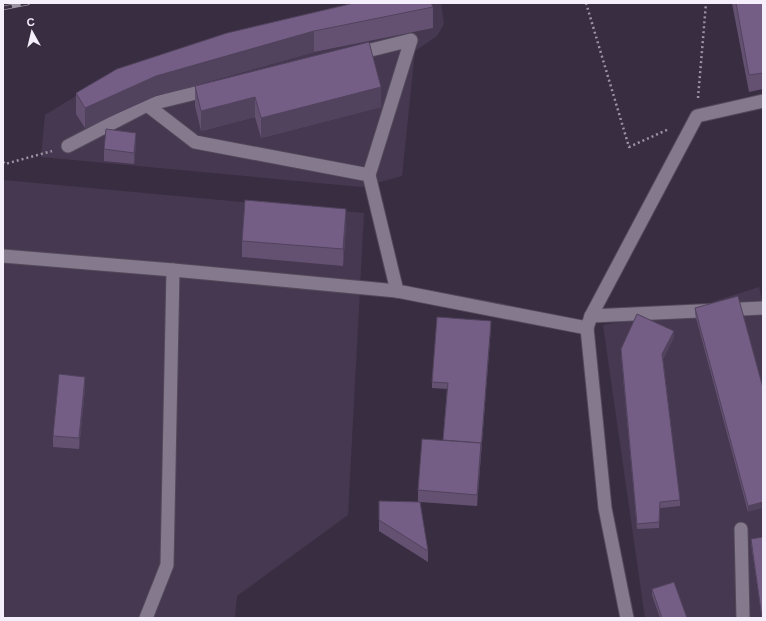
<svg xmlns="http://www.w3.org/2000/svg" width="766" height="621" font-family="Arial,sans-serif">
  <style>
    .built { fill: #463850 }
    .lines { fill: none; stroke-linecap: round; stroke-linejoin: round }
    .service-casing { stroke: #534a5a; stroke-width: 15 }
    .path { stroke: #9b93a2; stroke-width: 2.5; stroke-dasharray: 2 3; stroke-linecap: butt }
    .service { stroke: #85798e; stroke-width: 13 }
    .rail-casing { stroke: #9a91a1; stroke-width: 4.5 }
    .rail { stroke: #392e41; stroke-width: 3; stroke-dasharray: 9; stroke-linecap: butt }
    .wall { fill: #645172 }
    .shaded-wall { fill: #51425d }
    .building { fill: #745e85; stroke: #51425d }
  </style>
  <rect width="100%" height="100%" fill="#392e41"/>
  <!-- built -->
  <g class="built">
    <polygon points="383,3 441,3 444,24 437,36 415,51 402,176 362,187 41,157 45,115 105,78"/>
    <polygon points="3,180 364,213 348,515 237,596 235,618 3,618"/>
    <polygon points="759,287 763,304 763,618 645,618 603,325 684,311"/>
  </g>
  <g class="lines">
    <!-- service casing -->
    <g class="service-casing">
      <g id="service">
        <polyline points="355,54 411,40 369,175 397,291 587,328"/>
        <polyline points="212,89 147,105 195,142 369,175"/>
        <polyline points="68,146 147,105"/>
        <polyline points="3,256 173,270"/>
        <polyline points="591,316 763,308"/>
        <polyline points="741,529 743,618"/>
        <polyline points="146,618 167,565 173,270 397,291"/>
        <polyline points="627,618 605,508 587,328 591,316 697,116 763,101"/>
      </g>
    </g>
    <!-- path -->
    <g class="path">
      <polyline points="586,3 629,147 669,129"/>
      <polyline points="698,98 706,3"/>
      <polyline points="3,162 5,164 52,151"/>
    </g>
    <!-- service -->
    <use href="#service" class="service"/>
    <!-- rail casing -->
    <g class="rail-casing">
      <polyline id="rail" points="3,8 28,3"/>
    </g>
    <!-- rail -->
    <use href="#rail" class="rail"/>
  </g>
  <!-- wall -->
  <g class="wall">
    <polygon points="732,3 763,3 763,89 749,92"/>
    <polygon points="433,7 433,28 314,52 156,96 85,128 76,114 76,93 117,69"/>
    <polygon points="195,86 381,107 261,138 255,117 201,131 195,106"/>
    <polygon points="136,144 134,164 104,161 104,149"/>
    <polygon points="346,225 343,266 242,257 242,241"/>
    <polygon points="695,308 763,388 748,512 695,314"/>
    <polygon points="491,327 477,506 420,502 428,551 428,562 379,531 379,501 418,502 418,490 443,440 447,389 432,388 432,382"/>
    <polygon points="674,337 663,359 680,500 680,506 660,508 659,528 637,529 621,355 621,349"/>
    <polygon points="85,388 79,449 53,447 53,436"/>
    <polygon points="751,539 763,618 762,618 751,544"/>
    <polygon points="652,589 687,618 660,618 652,595"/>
  </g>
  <!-- shaded-wall -->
  <g class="shaded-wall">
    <polygon points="314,31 314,52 156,96 85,128 85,108 156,76"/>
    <polygon points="381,87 381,107 261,138 261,118"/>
    <polygon points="255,97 255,117 201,131 201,111"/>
    <polygon points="136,133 136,144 134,164 134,153"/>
    <polygon points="346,209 346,225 343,266 343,249"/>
    <polygon points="491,321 491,327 477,506 477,495"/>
    <polygon points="674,331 674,337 662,360 662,354"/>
    <polygon points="85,377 85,388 79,449 79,438"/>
    <polygon points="763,502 763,508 748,512 748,506"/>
  </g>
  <!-- building -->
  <g class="building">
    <polygon points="354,3 431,3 433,7 314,31 156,76 85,108 76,93 117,69 227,33"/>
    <polygon points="736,3 763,3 763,73 749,75"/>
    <polygon points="369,42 381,87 261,118 255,97 201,111 195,86"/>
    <polygon points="106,129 136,133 134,153 104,149"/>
    <polygon points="245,200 346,209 343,249 242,241"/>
    <polygon points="738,296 763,388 763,502 748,506 695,308"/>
    <polygon points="637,314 674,331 662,354 680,500 660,502 659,522 637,524 621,349"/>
    <polygon points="437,317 491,321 481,449 481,443 443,440 448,383 432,382"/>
    <polygon points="59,374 85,377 79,438 53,436"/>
    <polygon points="422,439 481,443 477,495 418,490"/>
    <polygon points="379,501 420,502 428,551 379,520"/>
    <polygon points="763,537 763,618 762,618 751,539"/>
    <polygon points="674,582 687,618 662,618 652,589"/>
  </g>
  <!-- border -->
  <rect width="766" height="621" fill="none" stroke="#f5effb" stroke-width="8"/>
  <!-- north arrow -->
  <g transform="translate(32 32) rotate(352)" stroke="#392e41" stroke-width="3" paint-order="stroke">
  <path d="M0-3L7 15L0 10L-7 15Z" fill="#f5effb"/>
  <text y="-6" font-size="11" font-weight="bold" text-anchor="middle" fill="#f5effb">С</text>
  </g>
</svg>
